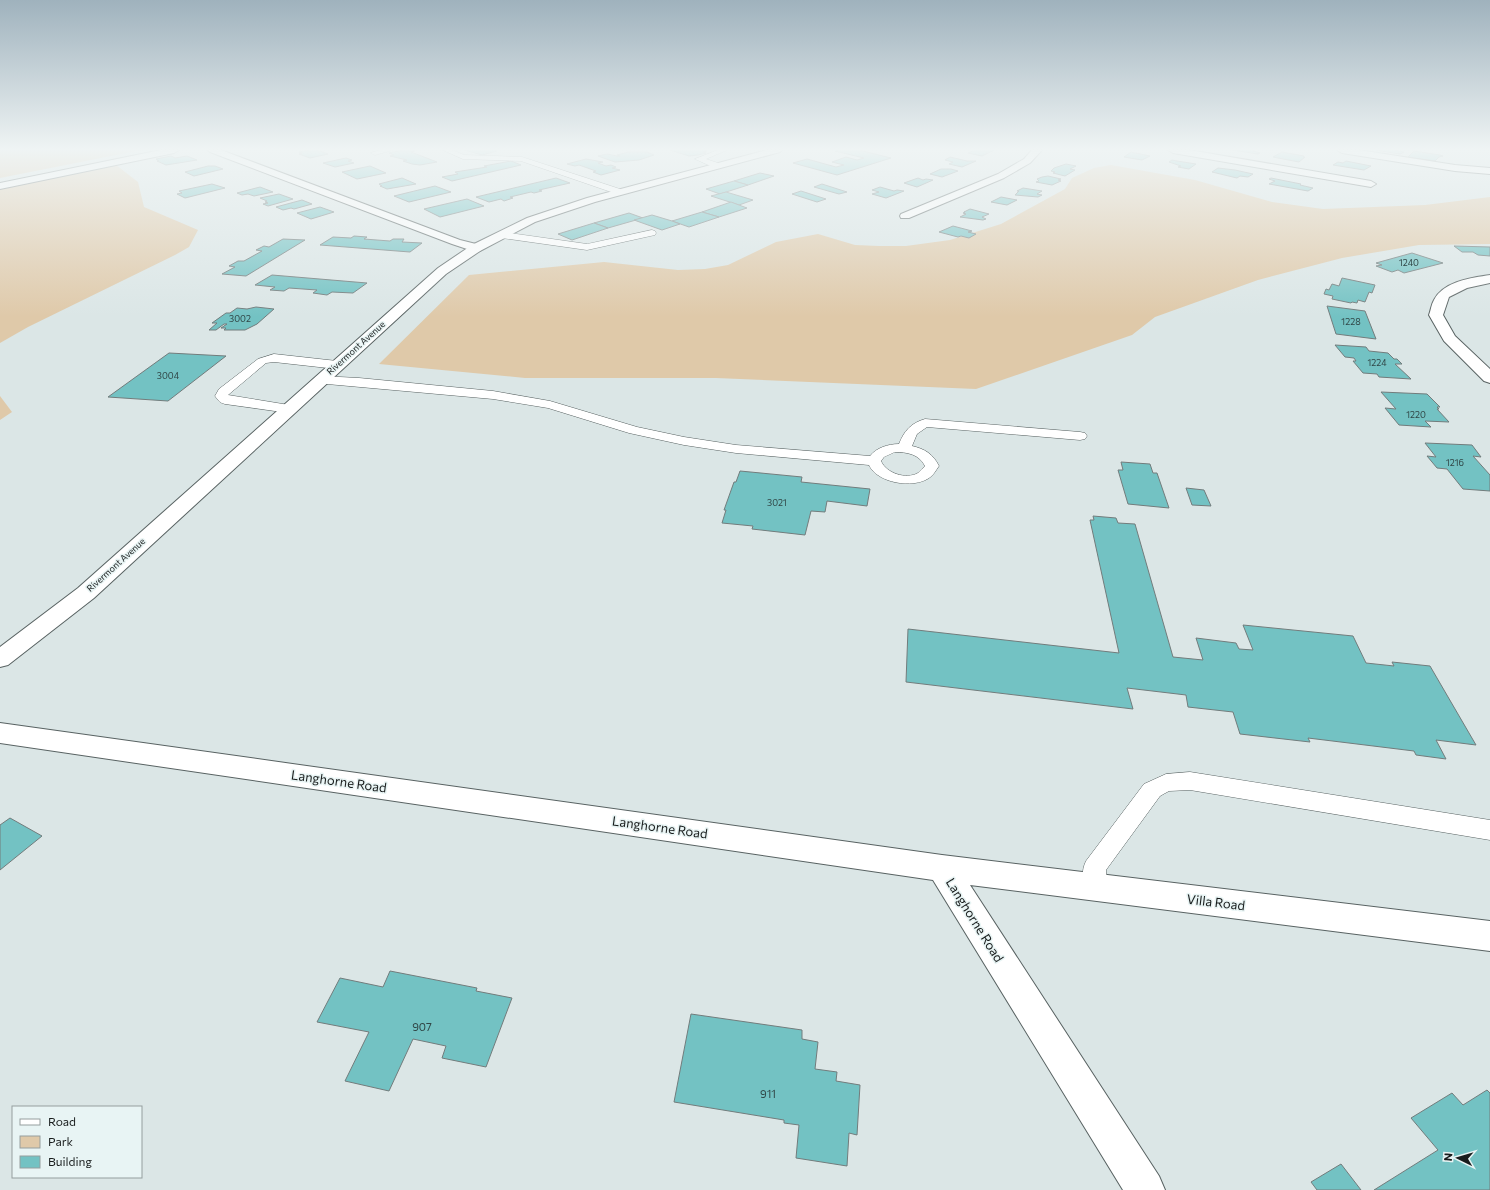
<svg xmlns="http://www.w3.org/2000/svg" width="1490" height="1190" font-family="Commissioner,sans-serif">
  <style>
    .green { fill: #dfc9a9 }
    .building { fill: #73c2c3; stroke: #727c7c }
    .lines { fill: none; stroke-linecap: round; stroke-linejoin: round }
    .lane-casing { stroke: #586262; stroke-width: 1 }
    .street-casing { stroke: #586262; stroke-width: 2 }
    .secondary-casing { stroke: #586262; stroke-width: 2 }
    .lane { fill: #fff; fill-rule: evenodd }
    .street { fill: #fff; fill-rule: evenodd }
    .secondary { fill: #fff; fill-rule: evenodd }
    .labels { text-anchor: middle; stroke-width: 3; stroke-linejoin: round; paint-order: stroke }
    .number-label { font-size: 9px; fill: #304646 }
    .far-street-label { font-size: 9px; fill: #191d1d; stroke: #e8f4f4 }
    .near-number-label { font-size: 11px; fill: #304646 }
    .near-street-label { font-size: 13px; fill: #191d1d; stroke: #e8f4f4 }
  </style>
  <rect width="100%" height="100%" fill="#dbe6e6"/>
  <!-- green -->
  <g class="green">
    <polygon points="0,150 141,150 0,178"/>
    <polygon points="116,165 138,182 144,207 198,230 189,247 175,255 28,327 0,343 0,189"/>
    <polygon points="1111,165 1195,180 1272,202 1323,209 1425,205 1490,197 1490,244 1419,245 1342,258 1258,280 1155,317 1132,335 976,389 716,378 525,378 379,364 469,275 604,262 678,270 705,269 728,265 776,242 818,234 855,245 879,246 906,246 950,240 1001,224 1065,189 1072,178 1094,168"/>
    <polygon points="0,396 12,412 0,420"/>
  </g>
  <!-- building -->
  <g class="building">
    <polygon points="309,150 317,150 328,154 310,158 299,154 302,153 299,152"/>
    <polygon points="403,150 412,150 415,151 411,152 437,162 420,165 412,164 403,161 407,160 390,156 394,155 389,153"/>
    <polygon points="465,150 493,150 497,151 482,155"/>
    <polygon points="670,150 704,150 707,151 702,152 706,153 698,155 689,156"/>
    <polygon points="838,150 859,150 891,158 837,175 793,163 807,159 836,167 844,165 832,162 846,157 857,160 864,158 835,151"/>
    <polygon points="976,150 994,150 982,156 968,153"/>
    <polygon points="1232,150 1255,150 1253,151 1260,153 1258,154"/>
    <polygon points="1376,150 1394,150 1404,152 1400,154"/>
    <polygon points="1414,151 1440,155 1443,156 1439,157 1435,161 1408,157"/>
    <polygon points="629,152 647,152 654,155 639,160 615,162 598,156 607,154 617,156 620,156 617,155"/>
    <polygon points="1131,152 1150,156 1142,160 1124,157"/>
    <polygon points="1282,152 1304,156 1303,157 1305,157 1299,162 1273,157"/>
    <polygon points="171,156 175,158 187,156 197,160 166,165 157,161 159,161 156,159"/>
    <polygon points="950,157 967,161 976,161 962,167 949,164 953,162 945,160"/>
    <polygon points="346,158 352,160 348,161 354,163 335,167 323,163"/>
    <polygon points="586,159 603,162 598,163 606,166 611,165 616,167 612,168 620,170 601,175 593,172 596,171 579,165 575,166 567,164"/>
    <polygon points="1172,160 1177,161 1196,164 1189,169 1178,167 1181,166 1169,162"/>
    <polygon points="511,161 521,165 452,181 442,177 458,174 455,172 487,167 484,166"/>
    <polygon points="1346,161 1371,166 1364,170 1333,165 1338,162 1343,163"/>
    <polygon points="1066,164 1076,166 1070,169 1075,170 1065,176 1053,173 1055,172 1051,171 1054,168"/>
    <polygon points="208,166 215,166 223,169 194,176 185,172"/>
    <polygon points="370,166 386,173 357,179 342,172"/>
    <polygon points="1218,168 1235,170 1253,174 1248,177 1240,176 1237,178 1212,172"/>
    <polygon points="941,169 951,169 958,171 942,177 930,174"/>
    <polygon points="760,173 774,176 748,185 734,181"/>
    <polygon points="1048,176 1061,179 1058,180 1061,181 1052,185 1036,182 1039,181 1037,179 1042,177"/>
    <polygon points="402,178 416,184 387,189 380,186 382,186 379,184"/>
    <polygon points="556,178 570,183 539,190 542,191 534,193 531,192 510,197 513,198 504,201 501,199 489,202 476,197"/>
    <polygon points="918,178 923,180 926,179 933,180 917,187 904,183"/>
    <polygon points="1271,178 1301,184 1300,185 1313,188 1308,191 1269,184 1275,181 1269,179"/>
    <polygon points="734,181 748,185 720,194 706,189"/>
    <polygon points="212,184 225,188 185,198 177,194 182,193 179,191"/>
    <polygon points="822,184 847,192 839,194 814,187"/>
    <polygon points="435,186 451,192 409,202 394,196"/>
    <polygon points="260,187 273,192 254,196 248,194 242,195 237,193"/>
    <polygon points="880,187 894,191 897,190 904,191 886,198 872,194 879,192 872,190"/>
    <polygon points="1023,188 1042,191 1037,194 1042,195 1038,197 1015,195 1019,191 1017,191"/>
    <polygon points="801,191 826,199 817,202 792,194"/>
    <polygon points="726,192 753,200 739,205 711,196"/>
    <polygon points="279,194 293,199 268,206 263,204 268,203 265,202 267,201 260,198"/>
    <polygon points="1001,197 1017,200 1007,205 991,202"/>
    <polygon points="467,199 484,206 440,217 424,209"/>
    <polygon points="302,200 312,204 294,209 291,208 283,210 276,207"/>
    <polygon points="731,202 747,208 719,217 702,212"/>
    <polygon points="320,207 334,212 311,219 297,213"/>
    <polygon points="970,209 989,214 982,217 986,219 983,220 960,217 966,214 963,213 965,212 964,212"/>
    <polygon points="702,212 719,217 689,227 672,221"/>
    <polygon points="629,213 643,218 608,228 594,223"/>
    <polygon points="652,215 672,221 680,224 662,230 634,220"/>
    <polygon points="594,223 608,228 572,240 558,234"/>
    <polygon points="953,226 972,231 968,232 976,234 969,238 961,236 958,237 939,232"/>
    <polygon points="354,236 367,237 364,239 390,241 393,239 404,239 402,242 422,243 410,252 320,245 333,237 351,238"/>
    <polygon points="283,239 305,240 246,276 222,274 235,267 229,266 238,261 244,261 262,251 256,250 264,246 269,247"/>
    <polygon points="1454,246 1490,247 1490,256 1478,255 1473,252 1462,252"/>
    <polygon points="1412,253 1443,263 1404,273 1398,270 1392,272 1376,266 1382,265 1376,263"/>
    <polygon points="272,275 367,283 353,293 332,292 327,295 313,293 317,290 289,288 284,291 270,290 275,287 255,285"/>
    <polygon points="1342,278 1375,285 1372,293 1369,292 1365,302 1358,300 1357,303 1352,302 1351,303 1332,299 1333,296 1324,294 1326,289 1329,290 1332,284 1339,286"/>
    <polygon points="1327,306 1365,311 1376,339 1336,334"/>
    <polygon points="256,307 274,309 257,324 245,330 224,330 226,328 221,328 227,324 224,324 216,330 209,330 217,323 212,323 226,313 230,313 237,308 247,309"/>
    <polygon points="1335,345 1366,347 1369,351 1388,353 1394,359 1397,359 1402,364 1395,364 1411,379 1379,377 1377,374 1363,373 1353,361 1356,361 1354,358 1345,357"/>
    <polygon points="169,353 226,356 168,401 108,397"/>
    <polygon points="1381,392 1427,394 1440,407 1437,407 1439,409 1437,409 1449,422 1425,421 1431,427 1399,425 1385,408 1396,409"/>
    <polygon points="1425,443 1472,445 1481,457 1473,456 1490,475 1490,491 1463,489 1447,469 1437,468 1427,456 1436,457"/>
    <polygon points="1121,462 1150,464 1153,473 1157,473 1169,508 1128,504 1118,470 1123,470"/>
    <polygon points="740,471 802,477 801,482 870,489 867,506 827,501 825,512 811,511 805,535 752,529 753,526 722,523 726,510 724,510 734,482 736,482"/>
    <polygon points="1186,488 1204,490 1211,506 1192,505"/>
    <polygon points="1093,516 1116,518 1118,523 1135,524 1173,657 1203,660 1196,638 1236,643 1239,649 1253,650 1243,625 1353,636 1366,663 1394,666 1392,662 1430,666 1476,745 1436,740 1446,759 1416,755 1414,751 1308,738 1310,742 1240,734 1233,712 1188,707 1186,695 1127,688 1133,709 906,682 908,629 1119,653 1090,520 1094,520"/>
    <polygon points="10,818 42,836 0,870 0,825"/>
    <polygon points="390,971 477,988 476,991 512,998 486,1067 442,1058 446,1046 413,1039 389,1091 345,1081 369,1032 317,1022 340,978 383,987"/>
    <polygon points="691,1014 802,1030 802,1039 818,1042 815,1069 837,1072 836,1081 860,1085 857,1135 849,1133 847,1166 796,1158 799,1125 784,1123 784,1120 674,1102"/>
    <polygon points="1487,1090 1490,1093 1490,1190 1374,1190 1438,1150 1411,1118 1452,1093 1463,1105"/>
    <polygon points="1341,1164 1361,1190 1317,1190 1311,1182"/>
  </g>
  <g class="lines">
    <!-- lane casing -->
    <g class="lane-casing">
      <g id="lane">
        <polygon points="380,150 393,150 375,155 371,153"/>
        <polygon points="443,150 452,150 464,155 522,157 623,190 624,192 623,194 617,194 521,161 463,159"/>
        <polygon points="718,150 727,150 706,159 721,164 721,168 715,168 695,159"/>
        <polygon points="652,230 655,231 656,233 655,235 587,250 502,238 498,235 502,232 587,244"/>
        <path d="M274,354L337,361L341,362L343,365L341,368L337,369L274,362L266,363L228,395L289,405L294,406L295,409L294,412L289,413L225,404C220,403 218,400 215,396L219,389L258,359Z"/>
        <path d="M320,376L359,378L493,391L550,401L637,427L684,437L736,445L870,456C876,448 888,444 899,444C904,431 911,423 925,419L1080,432L1085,433L1087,436L1085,439L1080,440L927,427L917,434L912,446C925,449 933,454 939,466C936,470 933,476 929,478C913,489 877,483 869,465L736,453L684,445L629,433L548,408L493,399L316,383L314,380L316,377ZM895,452C907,452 919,454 925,466C923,468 920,471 918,473C906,480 886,473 881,461L884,457Z"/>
        <path d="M1190,772L1490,820V840L1190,790L1169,791L1160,796L1106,870L1107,886L1103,894L1095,897L1087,894C1082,883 1081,871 1086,861L1144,784L1166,774Z"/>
      </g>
    </g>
    <!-- street casing -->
    <g class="street-casing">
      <g id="street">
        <polygon points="161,150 179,150 174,153 0,189 0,183"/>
        <polygon points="208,150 221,150 460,240 480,245 482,248 480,251 476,252 452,244 210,152"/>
        <polygon points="1032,150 1042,150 1030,163 1004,178 909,218 901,218 900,216 901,214 998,174 1024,159"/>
        <polygon points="1168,150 1189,150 1371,181 1376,184 1371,187 1173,153"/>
        <polygon points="1337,150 1359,150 1455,165 1490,168 1490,174 1455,171 1342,153"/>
        <path d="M1490,275V283L1467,288L1449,297L1443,315L1455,336L1490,369V383L1484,381L1444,341L1429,315C1431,310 1431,305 1434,300C1444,281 1471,278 1490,275Z"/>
        <polygon points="0,723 942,855 1490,921 1490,951 970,885 1159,1176 1165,1190 1123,1190 933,880 0,743"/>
      </g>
    </g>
    <!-- secondary casing -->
    <g class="secondary-casing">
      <polygon id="secondary" points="767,150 782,150 780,152 595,202 535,222 480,251 446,274 94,598 8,665 0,667 0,647 78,588 438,268 472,245 527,218 587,198"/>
    </g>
    <!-- lane -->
    <use href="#lane" class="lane"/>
    <!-- street -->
    <use href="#street" class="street"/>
    <!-- secondary -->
    <use href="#secondary" class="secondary"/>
  </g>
  <!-- sky -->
  <linearGradient id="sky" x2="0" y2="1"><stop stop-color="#9fb2bd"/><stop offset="0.47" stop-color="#eff4f4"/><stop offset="1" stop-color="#eff4f4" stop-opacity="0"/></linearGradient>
  <rect width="1490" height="317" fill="url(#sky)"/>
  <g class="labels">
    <!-- number labels -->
    <g class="number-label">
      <text x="1409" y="266">1240</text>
      <text x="240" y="322">3002</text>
      <text x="1351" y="325">1228</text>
      <text x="1377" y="366">1224</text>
      <text x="168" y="379">3004</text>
      <text x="1416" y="418">1220</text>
      <text x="1455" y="466">1216</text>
      <text x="777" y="506">3021</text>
    </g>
    <!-- far-street labels -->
    <g class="far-street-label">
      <text transform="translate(356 348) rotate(-42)" y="3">Rivermont Avenue</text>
      <text transform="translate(116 565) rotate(-42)" y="3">Rivermont Avenue</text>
    </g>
    <!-- near-number labels -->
    <g class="near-number-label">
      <text x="422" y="1031">907</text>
      <text x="768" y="1098">911</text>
    </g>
    <!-- near-street labels -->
    <g class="near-street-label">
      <text transform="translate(339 781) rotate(8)" y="5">Langhorne Road</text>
      <text transform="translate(660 827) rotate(8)" y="5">Langhorne Road</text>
      <text transform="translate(1216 902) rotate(7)" y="5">Villa Road</text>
      <text transform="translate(975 920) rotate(58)" y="5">Langhorne Road</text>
    </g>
  </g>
  <!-- legend -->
  <rect x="12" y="1106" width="130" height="72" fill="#e8f4f4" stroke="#959e9e"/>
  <rect x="20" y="1119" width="20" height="6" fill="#ffffff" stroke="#959e9e"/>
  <text x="48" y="1126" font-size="12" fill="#191d1d">Road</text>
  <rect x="20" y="1136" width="20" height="12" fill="#dfc9a9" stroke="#959e9e"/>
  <text x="48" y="1146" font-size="12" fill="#191d1d">Park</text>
  <rect x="20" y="1156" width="20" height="12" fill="#73c2c3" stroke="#959e9e"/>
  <text x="48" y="1166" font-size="12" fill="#191d1d">Building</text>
  <!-- north arrow -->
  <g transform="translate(1458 1158) rotate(275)" stroke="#e8f4f4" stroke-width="3" paint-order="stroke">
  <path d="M0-3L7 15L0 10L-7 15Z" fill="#191d1d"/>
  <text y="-6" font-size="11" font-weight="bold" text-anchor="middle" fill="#191d1d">N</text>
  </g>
</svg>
